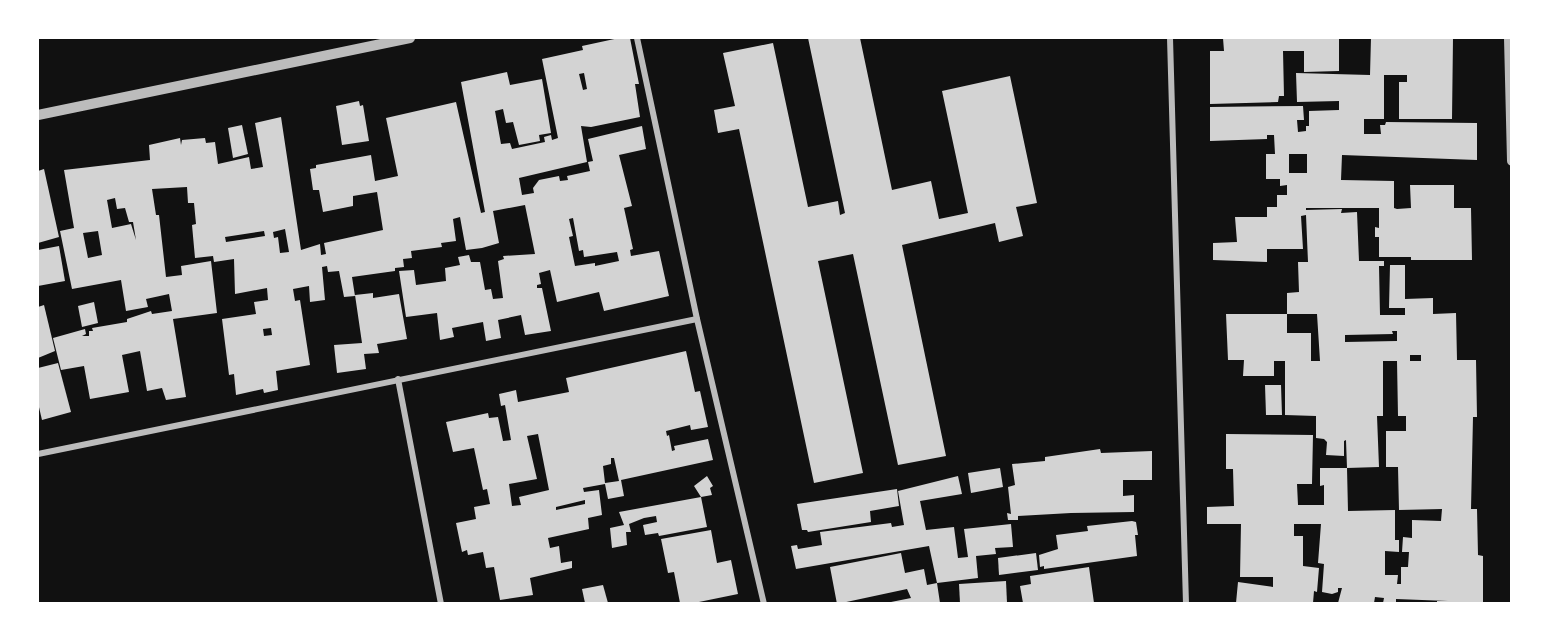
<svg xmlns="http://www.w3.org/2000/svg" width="1549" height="641" font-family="Literata,serif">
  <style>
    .building { fill: #d3d3d3; fill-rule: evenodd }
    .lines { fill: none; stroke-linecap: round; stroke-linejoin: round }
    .minor { stroke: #bcbcbc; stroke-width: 6 }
    .tertiary { stroke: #bcbcbc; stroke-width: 10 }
  </style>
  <rect width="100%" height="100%" fill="#111"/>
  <!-- building -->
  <g class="building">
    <path d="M619,38H630L639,84H635L640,117L591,127L581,126L587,162L519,178L522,195L534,193L533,188L539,180L559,176L560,181L568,180L567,176L590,171L588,162L593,161L588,139L642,126L646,149L619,155L632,206L624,208L633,249L630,250L631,256L659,251L669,296L604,311L599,292L557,302L550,270L539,273L541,284L537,285V288H542L551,331L525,335L521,315L498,320L501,338L486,341L483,322L452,328L454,337L440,340L437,313L406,317L399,271L414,270L416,285L446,281L445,268L460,265L458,257L469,255L471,262H480L485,290L491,289L493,299L503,298L498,261L504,259L503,256L535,254L525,205L493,211L499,243L482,248L466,250L460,217L453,219L456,241L441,243L442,247L411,251L412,258L403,259L404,267L395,268V271L352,277L355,296L344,297L339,271L328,272L327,266L322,267L325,300L310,302L309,286L293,289L295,301L300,300L310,365L276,371L278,390L264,393L263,389L236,395L234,374L229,375L222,319L256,314L254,302L268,300L267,288L235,294L234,259L214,262L213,256L195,258L192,225L196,224L194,203H188L187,187L152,189L156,215H159L166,277L182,275L181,266L211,261L217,313L173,319L186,397L166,400L162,388L147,391L140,351L122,355L129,392L90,399L84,366L61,370L53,338L85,329L86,334L82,336H89V331H93L92,328L127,322V319L151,311L152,314L172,311L169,294L146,299L148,307L126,311L121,280L72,289L60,231L74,228L64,170L150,160L149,145L180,138L181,145L182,140L205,138L206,143L215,142L218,164L249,157L251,169L263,167L255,123L281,117L301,250L320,244L321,255L326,254L324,243L383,230L377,192L353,196V206L323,212L319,190H313L310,169L316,168V165L371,155L375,181L398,176L386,118L456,102L481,213L485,212L461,82L507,72L510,85L542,79L551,133L539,135L540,141L519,145L513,122L506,123L503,109L495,111L501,144L510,143L512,149L545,142L544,137L551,135L552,140L558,138L542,59L583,50L582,46ZM584,73L587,89L583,90L579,74ZM115,198L117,209L125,208L129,222H133L136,240L131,224L112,228L107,200ZM573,218L579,251L583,250L584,257L617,252L619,261L595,266V263L575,266L569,237L573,236L569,219ZM285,229L289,252L280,253L278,237L274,238L273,232ZM98,231L102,255L88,258L83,233ZM264,231L265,236L226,242L225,237ZM271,328L272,335L264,336L263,329Z"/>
    <polygon points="808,38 860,38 892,190 931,181 939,219 968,213 942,91 1010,76 1037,203 1016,207 1023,236 999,242 995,223 902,245 946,456 898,465 853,254 818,261 863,473 814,483 739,129 718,133 714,110 735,106 723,53 773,43 808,207 838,201 840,215 845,213"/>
    <polygon points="1223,38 1339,38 1339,71 1304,72 1304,51 1283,51 1284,96 1279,96 1278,102 1210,104 1210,51 1224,51"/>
    <path d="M1371,38H1453L1452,119H1399V82H1407V75H1384V119H1364V134H1381L1380,125H1385L1386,122L1477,123V160L1342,155L1341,180L1394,181V208L1397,209L1411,208L1410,185H1454V208H1471L1472,260H1411V257H1379V237H1375V227L1379,228V208H1306V210L1342,209L1341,213L1357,212L1359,261H1384V266H1379L1380,315H1405V308H1389L1390,265H1405V299L1433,298V314L1456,313L1457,360H1476L1477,417H1473L1471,509H1477L1478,555L1483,556V602L1437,603V601H1448L1396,599V603H1383L1384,598L1375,597L1374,603H1338L1342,588H1338V592L1332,594L1322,592L1324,564L1318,563L1321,524H1294V536H1303V566L1319,568L1317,592L1314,591L1313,603H1236L1238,582L1273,587V577H1240L1241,524H1207V507L1234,506L1233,469H1226V434L1313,435L1312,484H1297L1298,505H1324V485L1320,486V468H1347L1348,511L1395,510V540H1399V552L1385,551V575H1398L1397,584H1401V567H1408L1409,552H1402L1403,537L1412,538V520L1441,521L1442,509L1399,510L1398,467H1386V431H1406V416H1398L1397,361H1383V416H1377L1379,467L1347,468L1346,440L1344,441V456L1326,455L1327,442L1324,439L1316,438V416L1285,415V361H1274V376H1243L1244,360H1228L1226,314H1287V333H1311V361H1320L1317,314H1287V293L1299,292L1298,262H1308L1306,215L1301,216L1303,249H1267V262L1213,260V243L1237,242L1235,217H1267V207H1277V195H1287V185L1280,186V179H1266V154H1275L1274,135H1267V139L1210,141V107L1303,106L1304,120H1297L1298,132L1306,131V126H1309V111L1339,110V101L1297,102L1296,73L1370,75ZM1289,154H1307V173H1289ZM1392,331H1397V341L1345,342V335L1393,334ZM1410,355H1421V361H1410Z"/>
    <polygon points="359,101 360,106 363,105 369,141 342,145 336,106"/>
    <polygon points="242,125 248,154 233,158 228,128"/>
    <polygon points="44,169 59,237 38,243 38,171"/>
    <polygon points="59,246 65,281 38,286 38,250"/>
    <polygon points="373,293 373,298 399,294 407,339 377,344 379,353 364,354 366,369 337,373 334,345 362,343 355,295"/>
    <polygon points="94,302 98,323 82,327 78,306"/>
    <polygon points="44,305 55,351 38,358 38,307"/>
    <path d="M686,351L695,392L700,391L708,427L691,430L690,425L666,431L667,436L669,435L672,451L675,450L674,446L708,439L713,460L621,480L624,496L608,499L605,484L583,488L584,492L599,490L602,515L588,518L589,529L548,538L550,548L559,546L561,563L572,561V568L530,578L533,595L500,600L494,567L486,568L483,552L468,555L467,550L462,552L456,523L476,519L474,507L490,504L487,489L483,490L474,448L453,452L446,422L488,413L489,418L498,417L503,441L511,440L505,405L501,406L499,394L516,390L518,402L569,392L566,378ZM538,434L549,490L519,497L521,505L512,506L509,484L537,479L527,436ZM611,458H614L619,481L605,483L603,466L611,464ZM585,500V504L556,510V507Z"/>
    <polygon points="58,363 71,412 42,420 38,403 38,368"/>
    <polygon points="1265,385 1281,385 1282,415 1266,415"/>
    <polygon points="1100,449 1101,453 1152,451 1152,480 1123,480 1123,496 1134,495 1134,512 1071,513 1018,516 1018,520 1008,520 1007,513 1011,514 1008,487 1015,485 1012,464 1045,461 1045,457"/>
    <polygon points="1000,468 1003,487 971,493 968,473"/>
    <polygon points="707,476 713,486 710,488 712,495 701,497 694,486"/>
    <polygon points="958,476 962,494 920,501 926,530 954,527 958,558 968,557 964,529 1011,524 1013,547 995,548 996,554 976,556 978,578 937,583 940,603 886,603 911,598 907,589 837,604 830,567 901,553 905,573 924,569 927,585 937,583 929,546 796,569 791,546 797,545 798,549 822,545 820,532 891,523 892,527 904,525 898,491"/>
    <polygon points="897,489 899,506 870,511 871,522 808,532 807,530 802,530 797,504"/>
    <polygon points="701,497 707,527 659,536 658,533 645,535 643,525 657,522 656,516 644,518 629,524 631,532 626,532 627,545 612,548 610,528 624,525 619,512"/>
    <polygon points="1132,521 1136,522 1138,535 1135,535 1137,556 1044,569 1044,566 1040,567 1039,555 1058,549 1056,535 1088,531 1087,526"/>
    <polygon points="711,530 717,563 731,560 738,594 694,603 680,603 674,572 668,573 661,539"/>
    <polygon points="1036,553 1038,570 999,575 998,558"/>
    <polygon points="1089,567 1094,603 1023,603 1020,586 1031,584 1030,576"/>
    <polygon points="1006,581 1007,603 960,603 959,584"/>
    <polygon points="603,585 608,603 585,603 582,589"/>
  </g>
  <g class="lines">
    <!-- minor -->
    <g class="minor">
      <polyline points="637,38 697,319 764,604"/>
      <polyline points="1170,38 1186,604"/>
      <polyline points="398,379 441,604"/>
      <polyline points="38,454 697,319"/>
    </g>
    <!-- tertiary -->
    <g class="tertiary">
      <polyline points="1509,38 1512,161"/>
      <polyline points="38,115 410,38"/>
    </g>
  </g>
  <!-- border -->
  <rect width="1549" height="641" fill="none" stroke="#ffffff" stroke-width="78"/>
</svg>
